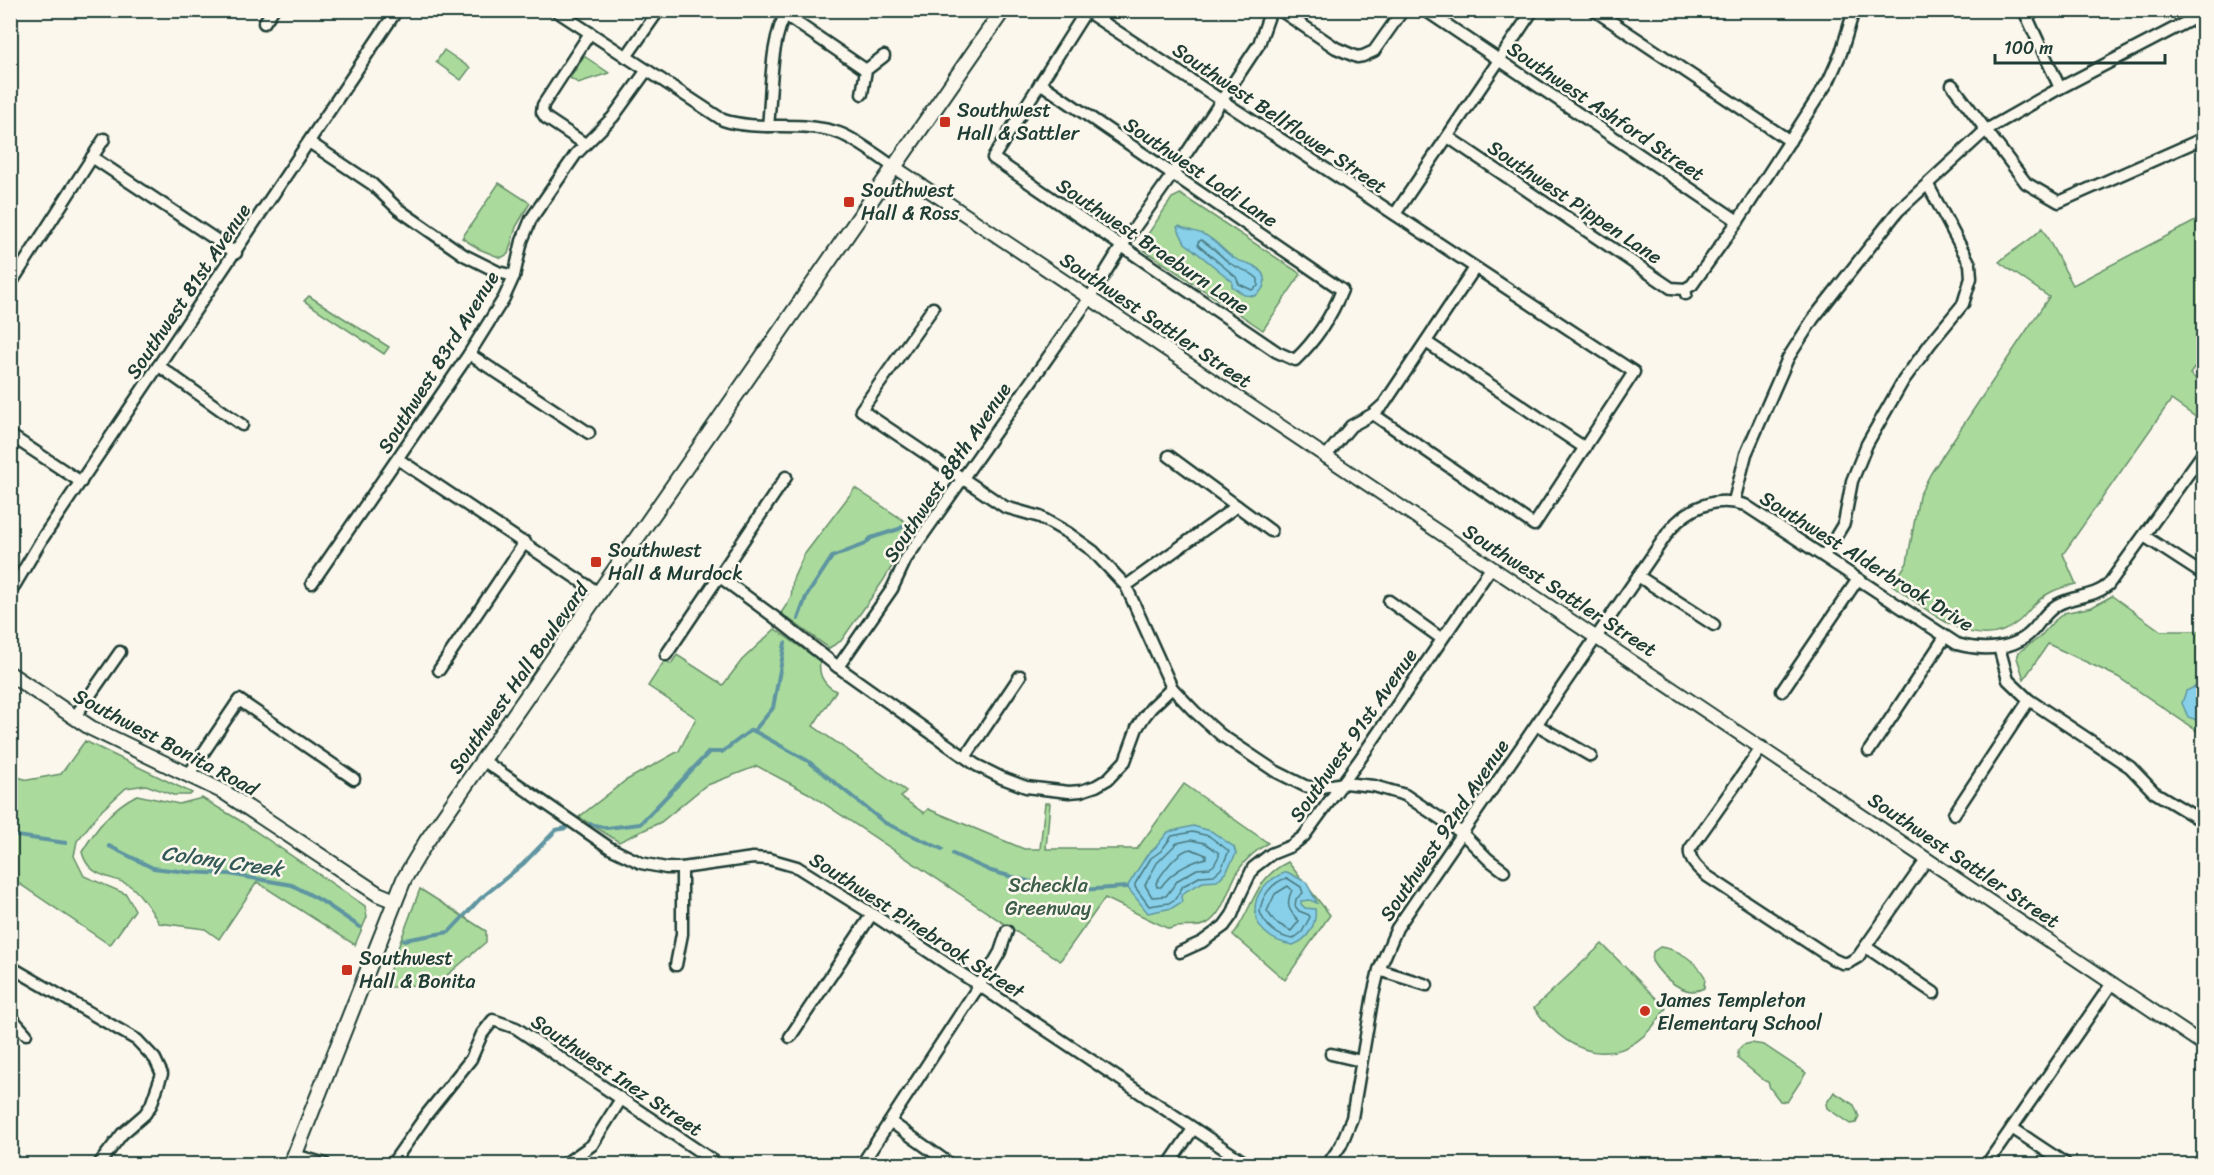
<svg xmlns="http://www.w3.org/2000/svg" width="2214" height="1175" font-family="Sriracha,sans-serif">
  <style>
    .green { fill: #aadb9c; stroke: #648c68; stroke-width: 1.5 }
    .water { fill: #88d0ea; stroke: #5e95a1; stroke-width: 1.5 }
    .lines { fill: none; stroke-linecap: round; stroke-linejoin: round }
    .shore { stroke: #49787d; stroke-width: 1.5 }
    .stream { stroke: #5e95a1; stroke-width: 4 }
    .minor-casing { stroke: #1f3d34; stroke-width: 15 }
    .tertiary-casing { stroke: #1f3d34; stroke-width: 16 }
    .secondary-casing { stroke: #1f3d34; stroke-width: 18 }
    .minor { stroke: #fbf7ec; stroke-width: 10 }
    .tertiary { stroke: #fbf7ec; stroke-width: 12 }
    .secondary { stroke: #fbf7ec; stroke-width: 14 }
    .poi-dot { fill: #c8321e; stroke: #fbf7ec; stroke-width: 2 }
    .labels { text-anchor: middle; stroke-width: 5; stroke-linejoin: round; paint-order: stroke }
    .poi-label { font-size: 20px; fill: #1f3d34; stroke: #fbf7ec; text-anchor: start }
    .street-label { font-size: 20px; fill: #1f3d34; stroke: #fbf7ec }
    .park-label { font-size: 20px; fill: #3b5d49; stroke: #fbf7ec }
    .water-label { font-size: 21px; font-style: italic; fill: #345a58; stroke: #fbf7ec }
  </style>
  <rect width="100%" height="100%" fill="#fbf7ec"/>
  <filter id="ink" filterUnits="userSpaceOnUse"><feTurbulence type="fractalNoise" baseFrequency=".0167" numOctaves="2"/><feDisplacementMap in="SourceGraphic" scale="12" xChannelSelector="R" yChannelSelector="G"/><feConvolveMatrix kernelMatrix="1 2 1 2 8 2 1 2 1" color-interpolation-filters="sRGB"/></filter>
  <g filter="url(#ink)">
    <!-- green -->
    <g class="green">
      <polygon points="444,50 470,68 461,80 436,62"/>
      <polygon points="584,56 609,73 578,83 570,78"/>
      <polygon points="499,183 530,203 516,227 508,254 501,258 479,249 462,238"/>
      <polygon points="1180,194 1301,274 1263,330 1144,250 1144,240 1172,198"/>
      <path d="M2203,217V355L2190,374L2203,384V422L2171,400L2063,554L2076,584C2058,588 2044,593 2032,607C2027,612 2024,617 2019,621C1977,658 1926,608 1892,585L1907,563L1919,496L1931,473L2049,297L1999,262C2013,249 2030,242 2042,228L2073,285Z"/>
      <polygon points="309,296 389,347 384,354 304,301"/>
      <polygon points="855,488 915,528 883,581 841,641 829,648 781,613 791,598 793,579 804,555"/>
      <polygon points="2112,596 2161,631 2203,631 2203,735 2118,677 2048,644 2024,679 2017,658 2019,652 2039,638 2053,622 2064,613 2092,607"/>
      <path d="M775,629L820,661C818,675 824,685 836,691L813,726L906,791L901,797L924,813L928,809L1024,849H1040L1045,803H1050L1046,849H1137L1184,784L1268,843C1258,850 1247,857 1240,868C1228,885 1225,914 1206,924C1194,930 1181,923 1169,929L1105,898L1060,961L808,793L757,766L705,786L661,822L619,842L579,817L625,781L679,751L696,718L648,686L665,660L671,664L677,655L723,685L742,660Z"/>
      <polygon points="85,741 192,793 190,795 173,795 146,785 126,788 101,811 77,841 74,856 84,876 126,894 135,910 110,945 11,878 11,775 28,780 61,774"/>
      <path d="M137,795L179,804L202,798L239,820L365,906L367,917L355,945L257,882L219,939L205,929L159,923C152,912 144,898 133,888C118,875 89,881 82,852C96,829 112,807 137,795Z"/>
      <path d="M1288,862L1330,915L1285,980L1233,935C1254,907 1254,878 1288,862Z"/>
      <polygon points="420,889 486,931 486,942 438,983 383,988"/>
      <path d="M1602,944L1666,1008C1628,1071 1574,1063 1534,1008Z"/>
      <path d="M1660,947C1679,949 1696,961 1705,977L1704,988C1685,999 1661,976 1652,961L1653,952Z"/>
      <polygon points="1751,1043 1764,1045 1806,1073 1787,1102 1780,1101 1770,1088 1768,1082 1765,1081 1738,1059 1738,1050 1743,1045"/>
      <polygon points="1834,1092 1854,1105 1859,1117 1856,1123 1850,1124 1827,1108 1826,1104"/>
    </g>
    <!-- water -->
    <g class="water">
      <path d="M1179,226C1188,231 1197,231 1205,235C1217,241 1224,252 1234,258C1239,262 1242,262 1247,263C1266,269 1271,285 1255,296L1244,295L1232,286V281L1185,243L1177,227Z"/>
      <polygon points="2203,683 2203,722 2188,717 2182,703 2186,691"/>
      <polygon points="1193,826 1211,831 1234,847 1236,854 1226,872 1217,881 1203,882 1186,891 1181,897 1182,902 1172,908 1148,913 1127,887 1147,855 1156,847 1168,832"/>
      <path d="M1287,872L1306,882L1317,903L1310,900L1301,901V904L1305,908L1315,909C1317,924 1308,940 1293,945C1245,938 1242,887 1287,872Z"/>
    </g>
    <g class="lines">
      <!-- shore -->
      <g class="shore">
        <path d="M1201,240C1212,246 1219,254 1228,262C1238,270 1249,269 1258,279V286L1252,290L1239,284L1236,277L1198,245V242Z"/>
        <polygon points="1192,832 1209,836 1229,851 1221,869 1214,875 1201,876 1183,886 1175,899 1169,903 1149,906 1135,887 1135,884 1151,858 1161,851 1172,836"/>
        <polygon points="1191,840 1205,843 1219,853 1219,856 1214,865 1210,868 1197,869 1178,880 1166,896 1152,897 1145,885 1157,863 1177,843"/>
        <path d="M1191,849L1206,855V858C1188,863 1172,871 1161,887H1157L1156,883C1163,872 1178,850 1191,849Z"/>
        <path d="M1287,878L1301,887L1303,893L1296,899L1295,906L1299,911L1309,915L1310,917L1302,932L1293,939C1278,937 1265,926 1260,912C1261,897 1272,882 1287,878Z"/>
        <path d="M1288,886L1292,890C1285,905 1289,911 1299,921L1291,931L1275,922L1267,911L1275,894Z"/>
      </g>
      <!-- stream -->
      <g class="stream">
        <polyline points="798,619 806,597 832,557 865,544 871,538 899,529 919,517"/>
        <polyline points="754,731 808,761 885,823 942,849"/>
        <polyline points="590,824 607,828 640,824 709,752 722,752 751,730 754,731 773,708 785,643"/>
        <polyline points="10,835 66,843"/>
        <polyline points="109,846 153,868 187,872 229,874 292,885 320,900 360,927"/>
        <polyline points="953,854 991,871 1064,891 1127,887"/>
        <polyline points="404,940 449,932 480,899 523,864 556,830 566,828"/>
      </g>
      <!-- minor casing -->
      <g class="minor-casing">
        <g id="minor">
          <path d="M555,10L723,120C760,132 802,120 839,133C858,140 877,156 894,167"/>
          <polyline points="778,10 866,70"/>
          <polyline points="1280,10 1336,48 1357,57 1363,56 1374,51 1403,10"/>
          <polyline points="1425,10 1738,221"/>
          <polyline points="1594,10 1790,141"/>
          <polyline points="2027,10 2026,15 2060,88"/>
          <polyline points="264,23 273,10"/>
          <polyline points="626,57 659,10"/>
          <path d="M1040,83L1342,290C1332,315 1315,341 1295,360L1277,352L993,158L1086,11L1634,372L1534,525L1373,414"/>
          <polyline points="1952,85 2026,183 2059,202 2204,138"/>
          <polyline points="862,94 866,70 884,56"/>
          <path d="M768,126C772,92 769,39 788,10"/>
          <polyline points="1448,137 1671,288 1685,289"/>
          <polyline points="309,142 372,184 398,209 464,255 498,272 514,276"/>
          <polyline points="585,144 546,118 542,112 543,105 590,33"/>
          <polyline points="92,157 236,253"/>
          <polyline points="1395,214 1533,10"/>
          <polyline points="10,285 104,139"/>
          <polyline points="1686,294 1685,289 1692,285 1738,221 1829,80 1841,53 1854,10"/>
          <polyline points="933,308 861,410 1005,507 1040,517 1068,533 1093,551 1126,586 1172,688 1194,711 1221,735 1275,771 1305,786 1315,788 1344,783 1374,786 1405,795 1462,833 1488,859 1504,871"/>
          <polyline points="1426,342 1585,448"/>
          <polyline points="469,354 589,433"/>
          <polyline points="159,366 242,425"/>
          <polyline points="10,435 81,482"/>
          <polyline points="1169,456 1271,531"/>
          <polyline points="1325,457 1351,426 1373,414 1384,404 1475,268"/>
          <polyline points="398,459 600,594"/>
          <polyline points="1734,501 1746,454 1788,358 1813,319 1898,211 1986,130 2060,88 2204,13"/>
          <polyline points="2144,536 2204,575"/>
          <polyline points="1824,556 1844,523 1852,481 1867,444 1903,381 1930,344 1963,304 1971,278 1970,264 1928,185"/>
          <polyline points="1638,576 1714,625"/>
          <polyline points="720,577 773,616 838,667 976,765 1002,778 1026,787 1069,792 1081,791 1096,786 1108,779 1125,761 1137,728 1144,717 1151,708 1172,688"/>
          <polyline points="312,583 469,354 504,298 514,276 522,241 531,219 576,154 613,117 647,70"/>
          <polyline points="1126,586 1237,506"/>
          <polyline points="10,593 42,539 397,10"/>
          <polyline points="1389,601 1442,639"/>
          <polyline points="1999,647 2008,680 2029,700 2130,767 2154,792 2204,822"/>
          <polyline points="666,655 786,477"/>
          <polyline points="838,667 892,589 906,559 1089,299 1121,247 1172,175 1259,44 1271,10"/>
          <polyline points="439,670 525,542"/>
          <polyline points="1782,691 1858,579"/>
          <polyline points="74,718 120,652"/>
          <polyline points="1537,725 1591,756"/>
          <path d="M1762,747L1690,849C1688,860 1699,869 1707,876L1833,959L1842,963H1848L1858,957L1927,859"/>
          <polyline points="1869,751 1945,637"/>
          <polyline points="966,756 1020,676"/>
          <polyline points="484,761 610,848 641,863 666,868 682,868 753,858 769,859 797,867 872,914 1247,1164"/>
          <polyline points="189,774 239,700 354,779"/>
          <polyline points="1954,814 2029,700"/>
          <polyline points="1866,947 1934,993"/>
          <polyline points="1180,952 1202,942 1224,926 1232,915 1240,895 1253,868 1271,854 1291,846 1304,836 1358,762 1491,568"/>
          <polyline points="10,965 16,970 137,1040 155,1059 162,1074 151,1105 145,1114 122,1134 99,1164"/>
          <polyline points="676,965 682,934 682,868"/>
          <polyline points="1379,970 1427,985"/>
          <polyline points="10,982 16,970"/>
          <polyline points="10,1016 26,1034"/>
          <polyline points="790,1037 872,914"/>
          <polyline points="1331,1054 1361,1061"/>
          <polyline points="891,1122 950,1164"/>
          <polyline points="2012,1128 2066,1164"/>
          <polyline points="295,1155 325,1164"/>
          <polyline points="569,1161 592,1145 621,1099"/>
          <polyline points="392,1164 427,1114 471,1059 482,1034 493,1020 516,1028 718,1164"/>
          <polyline points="862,1164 993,964 1000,952 1007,931"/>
          <polyline points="1169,1164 1193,1129"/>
          <path d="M1328,1164L1341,1145L1352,1118L1373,995L1379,970L1397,928L1669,531C1688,507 1715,496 1745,505L1957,644C1982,651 2016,651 2035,628C2042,619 2047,611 2057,605C2074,595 2093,598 2108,585L2204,452"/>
          <polyline points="1987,1164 2112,983"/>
        </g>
      </g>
      <!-- tertiary casing -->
      <g class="tertiary-casing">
        <polyline id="tertiary" points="894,167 2204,1045"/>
      </g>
      <!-- secondary casing -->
      <g class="secondary-casing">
        <g id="secondary">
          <polyline points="10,674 91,728 224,792 378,894 395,901"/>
          <polyline points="291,1164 404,879 426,842 1003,10"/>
        </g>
      </g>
      <!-- minor -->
      <use href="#minor" class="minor"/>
      <!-- tertiary -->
      <use href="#tertiary" class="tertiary"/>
      <!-- secondary -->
      <use href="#secondary" class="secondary"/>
    </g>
  </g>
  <!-- markers -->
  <g class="poi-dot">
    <rect x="939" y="116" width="12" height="12" rx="3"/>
    <rect x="843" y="196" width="12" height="12" rx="3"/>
    <rect x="590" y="556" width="12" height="12" rx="3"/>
    <rect x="341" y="964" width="12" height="12" rx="3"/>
    <circle cx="1645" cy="1011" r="6"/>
  </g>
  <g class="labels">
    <!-- poi labels -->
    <g class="poi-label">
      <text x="957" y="117">Southwest<tspan x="957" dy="23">Hall &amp; Sattler</tspan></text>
      <text x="861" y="197">Southwest<tspan x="861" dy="23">Hall &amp; Ross</tspan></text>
      <text x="608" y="557">Southwest<tspan x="608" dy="23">Hall &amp; Murdock</tspan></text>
      <text x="359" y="965">Southwest<tspan x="359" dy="23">Hall &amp; Bonita</tspan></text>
      <text x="1657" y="1007">James Templeton<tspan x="1657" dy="23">Elementary School</tspan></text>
    </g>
    <!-- street labels -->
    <g class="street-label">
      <text transform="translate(1606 111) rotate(34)" y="7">Southwest Ashford Street</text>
      <text transform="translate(1280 118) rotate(34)" y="7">Southwest Bellflower Street</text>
      <text transform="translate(1201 172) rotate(34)" y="7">Southwest Lodi Lane</text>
      <text transform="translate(1575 202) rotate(34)" y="7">Southwest Pippen Lane</text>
      <text transform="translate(1153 246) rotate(34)" y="7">Southwest Braeburn Lane</text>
      <text transform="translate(188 291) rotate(-56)" y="7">Southwest 81st Avenue</text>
      <text transform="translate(1156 320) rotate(34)" y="7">Southwest Sattler Street</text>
      <text transform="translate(438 362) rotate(-58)" y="7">Southwest 83rd Avenue</text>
      <text transform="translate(947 472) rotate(-56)" y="7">Southwest 88th Avenue</text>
      <text transform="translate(1867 561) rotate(32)" y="7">Southwest Alderbrook Drive</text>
      <text transform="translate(1560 590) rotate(33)" y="7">Southwest Sattler Street</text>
      <text transform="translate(518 678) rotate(-55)" y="7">Southwest Hall Boulevard</text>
      <text transform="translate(1353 735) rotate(-55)" y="7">Southwest 91st Avenue</text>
      <text transform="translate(166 742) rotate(28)" y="7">Southwest Bonita Road</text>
      <text transform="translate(1444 830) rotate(-56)" y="7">Southwest 92nd Avenue</text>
      <text transform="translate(1964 860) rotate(34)" y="7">Southwest Sattler Street</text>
      <text transform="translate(917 925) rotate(33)" y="7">Southwest Pinebrook Street</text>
      <text transform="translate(617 1075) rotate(34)" y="7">Southwest Inez Street</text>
    </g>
    <!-- park labels -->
    <g class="park-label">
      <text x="1048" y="892">Scheckla<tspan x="1048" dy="23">Greenway</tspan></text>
    </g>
    <!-- water labels -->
    <g class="water-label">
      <text transform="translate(222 861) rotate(8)" y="7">Colony Creek</text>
    </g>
  </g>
  <!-- margin -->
  <rect width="2214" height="1175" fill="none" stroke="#fbf7ec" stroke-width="36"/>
  <rect x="18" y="18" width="2178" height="1139" fill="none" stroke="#1f3d34" stroke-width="2" filter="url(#ink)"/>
  <!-- scale -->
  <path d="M1995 54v9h170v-9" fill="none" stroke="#1f3d34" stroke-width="3"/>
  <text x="2004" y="54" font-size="18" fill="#1f3d34" stroke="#fbf7ec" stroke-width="4.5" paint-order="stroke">100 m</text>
</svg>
